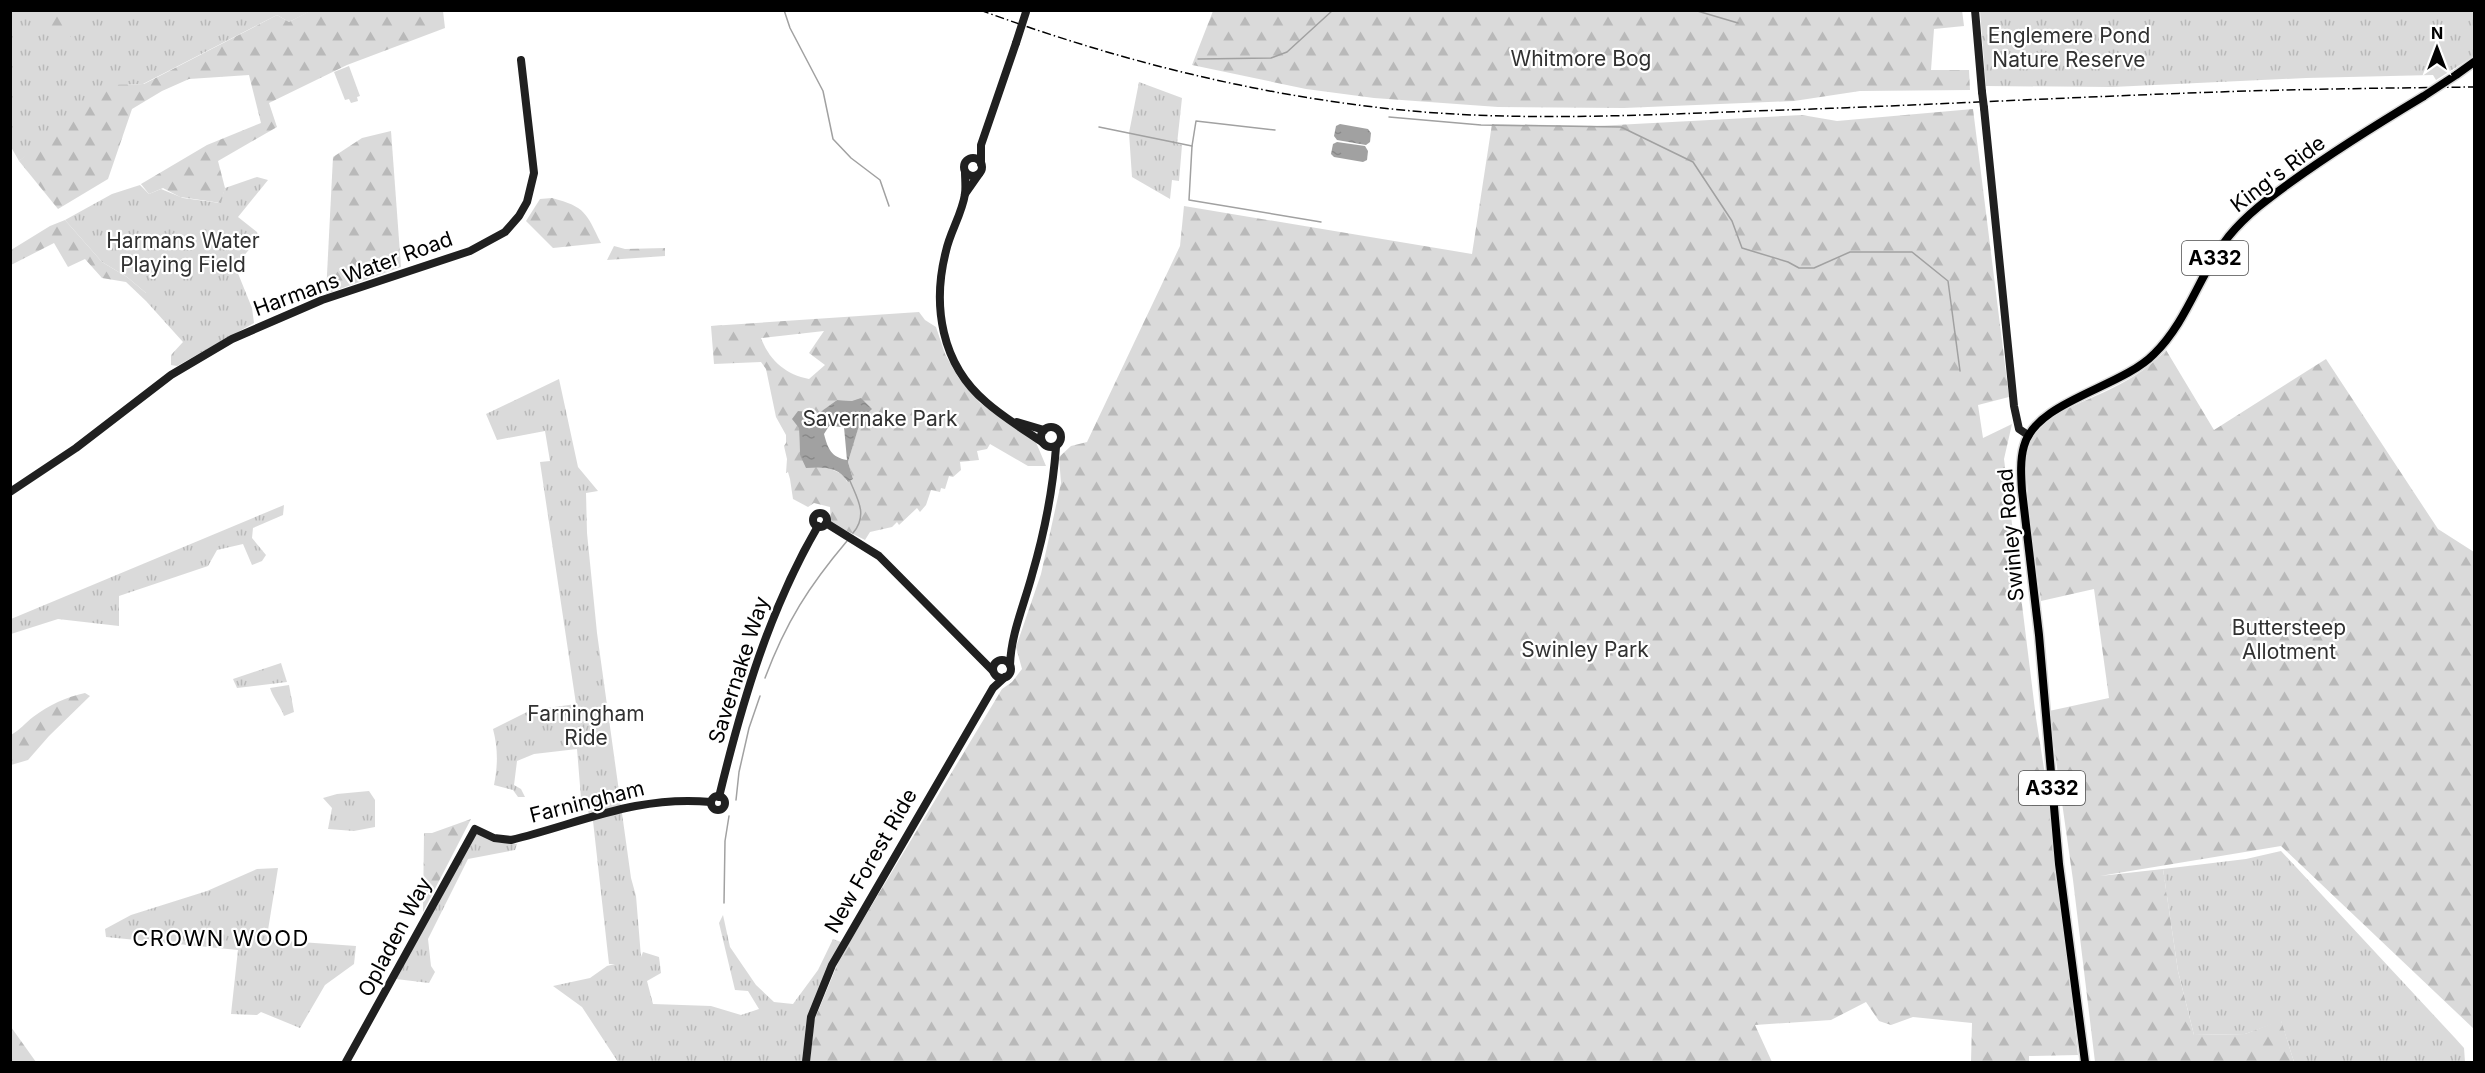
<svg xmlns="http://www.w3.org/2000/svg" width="2485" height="1073" font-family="Inter,sans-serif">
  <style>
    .grass { fill: url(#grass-tufts) }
    .forest { fill: url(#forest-firs); fill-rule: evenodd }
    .garden { fill: #dadada }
    .water { fill: url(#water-ripples); fill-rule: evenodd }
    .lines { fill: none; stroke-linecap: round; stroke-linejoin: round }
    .stream { stroke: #a1a1a1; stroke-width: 1.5 }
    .primary-casing { stroke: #dbdbdb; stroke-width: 11 }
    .secondary { stroke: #202020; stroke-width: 8 }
    .primary { stroke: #000; stroke-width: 8 }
    .rail { stroke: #000; stroke-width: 1.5; stroke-dasharray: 9 3 1.5 3; stroke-linecap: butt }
    .primary-bridge-casing { stroke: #dbdbdb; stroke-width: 11; stroke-linecap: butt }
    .secondary-bridge { stroke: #202020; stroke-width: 8 }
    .primary-bridge { stroke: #000; stroke-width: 8 }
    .labels { text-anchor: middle; stroke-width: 4.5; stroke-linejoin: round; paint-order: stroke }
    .shield { fill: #fff; stroke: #4c4c4c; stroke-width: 1.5 }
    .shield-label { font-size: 20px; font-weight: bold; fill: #000 }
    .park-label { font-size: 21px; fill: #313131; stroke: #fff }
    .street-label { font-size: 21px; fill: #000; stroke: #fff }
    .neighbourhood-label { font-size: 22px; letter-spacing: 1.5px; fill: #000; stroke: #fff }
  </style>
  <defs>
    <pattern id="grass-tufts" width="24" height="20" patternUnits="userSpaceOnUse" patternTransform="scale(1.5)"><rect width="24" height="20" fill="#dadada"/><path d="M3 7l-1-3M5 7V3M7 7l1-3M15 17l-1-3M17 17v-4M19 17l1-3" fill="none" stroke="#b9b9b9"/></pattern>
    <pattern id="forest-firs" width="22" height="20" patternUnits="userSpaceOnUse" patternTransform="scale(1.5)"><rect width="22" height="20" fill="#dadada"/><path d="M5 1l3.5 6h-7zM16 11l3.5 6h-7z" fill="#b9b9b9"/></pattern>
    <pattern id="water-ripples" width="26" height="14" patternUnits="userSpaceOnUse" patternTransform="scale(1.5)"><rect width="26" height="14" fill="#a1a1a1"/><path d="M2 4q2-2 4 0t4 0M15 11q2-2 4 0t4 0" fill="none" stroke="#898989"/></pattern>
  </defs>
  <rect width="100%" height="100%" fill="#fff"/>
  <!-- grass -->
  <g class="grass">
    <polygon points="10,11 311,11 289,22 277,15 143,84 121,85 19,161 11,147"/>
    <polygon points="1980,11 2474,11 2474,56 2436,80 2433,75 2306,78 2112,87 1986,86"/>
    <polygon points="1139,82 1182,98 1177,144 1182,145 1179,181 1172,180 1170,199 1132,177 1129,133"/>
    <polygon points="257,177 268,180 238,217 257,232 259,238 235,266 252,308 254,323 177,366 171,365 171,355 183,342 146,301 146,293 127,277 102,262 65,220 112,194 140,185 149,194 161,189 183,198 220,203 225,188"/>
    <path d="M559,379L578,467L598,491L586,493L587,533L597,633L631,878L636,896L641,957L643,952L659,957L661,973L647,981L653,1004L711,1006L741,1015L759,1009L748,991L735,990L719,923L723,915L730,947L756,985L774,1002L793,1004L818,970L833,939L841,942L811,1017L803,1062H618L582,1007L553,986L590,978L607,966L615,964H609L593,821L581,798L577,749L534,754L517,761L514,785L521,789L525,797H518L513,790L494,785C498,765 498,748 493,729L527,712H541L540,709L576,704L540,462L550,461L545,431L497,440L486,414Z"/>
    <polygon points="284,505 283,515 253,528 252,538 266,555 262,561 252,565 243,544 217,550 208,566 119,596 119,626 58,619 11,634 11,619"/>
    <polygon points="281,663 287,682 237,688 233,679"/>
    <path d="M289,685L294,712L284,716C280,705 273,698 270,688Z"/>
    <polygon points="369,791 375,800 375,827 354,831 328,829 332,808 323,798 337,794"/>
    <polygon points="477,834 493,842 517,844 515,850 468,859 428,939 431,966 435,972 429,983 396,979 463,854"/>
    <polygon points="2281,851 2455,1038 2464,1048 2465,1062 2294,1062 2281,1021 2245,1034 2194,1035 2178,971 2163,869 2246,859"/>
    <polygon points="278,868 268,930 273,940 356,946 354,964 325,985 300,1028 261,1012 257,1015 231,1014 238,950 106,937 105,929 131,915 207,891 257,869"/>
  </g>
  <!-- forest -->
  <g class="forest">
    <polygon points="312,10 443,11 445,28 347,65 269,103 277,127 218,161 225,188 221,203 180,197 163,188 149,194 141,184 207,145 261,123 249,75 189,79 162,91 132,109 108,179 58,209 19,161 108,85 144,84 277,15 289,22"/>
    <polygon points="1962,10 1964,26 1934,29 1931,70 1969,70 1970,90 1860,91 1794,101 1624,108 1498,107 1374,98 1306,89 1192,65 1213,11"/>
    <polygon points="36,11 70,11 71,37 60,29 35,21"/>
    <polygon points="1973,109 2009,397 1978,405 1983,438 2012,424 2004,459 2036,718 2052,819 2078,1055 2029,1056 2029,1062 1971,1062 1972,1023 1913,1017 1891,1025 1879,1021 1866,1002 1831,1020 1755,1025 1772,1062 810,1062 814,1021 840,958 1002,689 1012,682 1022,669 1016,647 1041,574 1061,483 1059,457 1071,446 1087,442 1180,246 1184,206 1472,254 1492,124 1597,126 1802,115 1837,121"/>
    <polygon points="391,131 401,267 326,294 333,157 362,138"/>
    <path d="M552,198C586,207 586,213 601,243L553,248L526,221L540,199Z"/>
    <polygon points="65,220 102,262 127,277 146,293 146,301 126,282 102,278 85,259 68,267 54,243 11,265 11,250 50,226"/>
    <polygon points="614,246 625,249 665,248 665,256 607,260"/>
    <path d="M919,312L925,320L936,327L945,354L958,377L980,403L1035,440L1046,466H1028L990,444L987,449L977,451L979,460L960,462L961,470L953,477L949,476L945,489L941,488L940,492L931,490L926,505L920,512L917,508L899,525L897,522L892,527L870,532L865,540L831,523L830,507L814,503L808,507L793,499L790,479L788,472L786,473L787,459L784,446L786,443V435L776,417L766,369L761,362L714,364L711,326ZM824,331L809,353L825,365L809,379C786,375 769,360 761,338ZM837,400L852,401L861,418L848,462L853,479L847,482L844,475L800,455L799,428Z"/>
    <path d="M2166,350L2214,430L2326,359L2438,529L2474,552V1029L2281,846L2100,876L2163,869L2178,971L2194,1035L2245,1034L2281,1020L2294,1062H2095L2073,880L2049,711L2109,698L2094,589L2041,601C2035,562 2029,522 2027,482C2026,474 2024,463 2026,455C2029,438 2045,419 2060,412C2098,394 2136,382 2166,350Z"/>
    <path d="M85,693L90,696L49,736L28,760L11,765V735C21,729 24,724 33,717C49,705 66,697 85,693Z"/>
    <polygon points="471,819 423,912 424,833 432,833"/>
    <polygon points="10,1027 11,1027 36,1062 13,1062 11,1059"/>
  </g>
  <!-- garden -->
  <polygon class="garden" points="349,66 360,96 357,97 358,101 351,103 349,99 345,100 334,72"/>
  <!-- water -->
  <g class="water">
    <polygon points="1340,124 1368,129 1371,133 1370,142 1366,145 1337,140 1334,136 1336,126"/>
    <polygon points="1337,142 1365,146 1368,151 1367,160 1363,162 1334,157 1331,154 1333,144"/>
    <path d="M861,398L872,409L861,419L848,462L853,479L848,482C838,466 823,467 806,468L800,455L799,428L792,419L798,411L819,413L837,400L852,401ZM829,426L844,427L847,460C831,457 828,449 824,434Z"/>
  </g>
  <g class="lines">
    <!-- stream -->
    <g class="stream">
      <polyline points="784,10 790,28 823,91 833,139 851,158 880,180 889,206"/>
      <polyline points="1694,10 1738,23"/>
      <polyline points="1198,59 1271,58 1287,52 1333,10"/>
      <polyline points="1389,117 1481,125 1621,127 1693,162 1732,221 1742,248 1788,262 1799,268 1814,268 1850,252 1912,252 1948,281 1960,371"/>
      <polyline points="1099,127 1192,146 1196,121 1275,130"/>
      <polyline points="1192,146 1189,200 1321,222"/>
      <path d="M850,481C858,500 868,515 853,533"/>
      <path d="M765,678C786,622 809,586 847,541"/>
      <polyline points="736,800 739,772 749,728 760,696"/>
      <polyline points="724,903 725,841 729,816"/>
    </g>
    <!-- primary casing -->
    <g class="primary-casing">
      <g id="primary">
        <polyline points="2456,75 2474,62"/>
        <path d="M2085,1062L2059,864L2039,635L2022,491C2021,476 2020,460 2024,446C2036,401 2121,388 2154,354C2188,321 2200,272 2229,236C2247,214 2269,198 2291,182C2334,151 2379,123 2424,96"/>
      </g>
    </g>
    <!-- secondary -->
    <g class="secondary">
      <polyline points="1975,10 1982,92"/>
      <polyline points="1984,108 2014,406 2019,429 2028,435"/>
      <circle cx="973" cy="167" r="9"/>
      <polyline points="981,164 981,145 1016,43"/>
      <path d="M965,172C965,179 966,187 965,194C962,214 950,232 946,251C932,305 941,364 986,402C1003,417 1023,429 1042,442"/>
      <polyline points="965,194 979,174"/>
      <polyline points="1017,422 1044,430"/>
      <circle cx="1051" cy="437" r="10"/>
      <polyline points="10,492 76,448 171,375 232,339 322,300 470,251 505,232 519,216 527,202 534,173 521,60"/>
      <circle cx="820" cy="520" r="7"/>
      <polyline points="826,523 879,556 993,671"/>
      <circle cx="1002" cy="669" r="9"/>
      <path d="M1010,665C1011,634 1024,605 1032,575C1044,534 1053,489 1056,447"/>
      <circle cx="718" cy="803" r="7"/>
      <path d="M719,797C742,702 769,610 818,526"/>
      <path d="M346,1062L475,829L494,838L511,840C581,823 636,795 711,802"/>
      <polyline points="806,1062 811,1017 832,965 993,688 1005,677"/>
    </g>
    <!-- primary -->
    <use href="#primary" class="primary"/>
    <!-- rail -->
    <path class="rail" d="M980,10C1113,59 1251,94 1392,109C1522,123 1655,114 1785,110C1929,105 2073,97 2217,92C2303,89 2389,88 2474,87"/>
    <!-- primary-bridge casing -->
    <g class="primary-bridge-casing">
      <polyline id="primary-bridge" points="2424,96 2456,75"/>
    </g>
    <!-- secondary-bridge -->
    <g class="secondary-bridge">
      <polyline points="1016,43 1026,12"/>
      <polyline points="1982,92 1984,108"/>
    </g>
    <!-- primary-bridge -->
    <use href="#primary-bridge" class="primary-bridge"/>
  </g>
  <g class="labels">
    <!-- shield labels -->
    <g class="shield">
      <rect x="2182" y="241" width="66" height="34" rx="4.5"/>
      <rect x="2019" y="771" width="66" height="34" rx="4.5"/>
    </g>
    <g class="shield-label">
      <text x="2215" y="265">A332</text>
      <text x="2052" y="795">A332</text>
    </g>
    <!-- park labels -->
    <g class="park-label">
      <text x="2069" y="43">Englemere Pond<tspan x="2069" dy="24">Nature Reserve</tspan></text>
      <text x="1581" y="66">Whitmore Bog</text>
      <text x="183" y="248">Harmans Water<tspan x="183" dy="24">Playing Field</tspan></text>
      <text x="880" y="426">Savernake Park</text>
      <text x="2289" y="635">Buttersteep<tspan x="2289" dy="24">Allotment</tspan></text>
      <text x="1585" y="657">Swinley Park</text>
      <text x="586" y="721">Farningham<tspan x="586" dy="24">Ride</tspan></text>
    </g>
    <!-- street labels -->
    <g class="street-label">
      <text transform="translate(2278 174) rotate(-37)" y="7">King's Ride</text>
      <text transform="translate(353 274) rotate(-20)" y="7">Harmans Water Road</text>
      <text transform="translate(2011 535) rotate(-95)" y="7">Swinley Road</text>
      <text transform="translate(739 670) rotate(-72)" y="7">Savernake Way</text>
      <text transform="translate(587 802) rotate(-14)" y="7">Farningham</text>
      <text transform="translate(871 861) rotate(-60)" y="7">New Forest Ride</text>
      <text transform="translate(395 937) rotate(-62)" y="7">Opladen Way</text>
    </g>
    <!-- neighbourhood labels -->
    <g class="neighbourhood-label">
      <text x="221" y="946">CROWN WOOD</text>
    </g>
  </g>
  <!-- border -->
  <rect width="2485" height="1073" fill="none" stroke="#000000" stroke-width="24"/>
  <!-- north arrow -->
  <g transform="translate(2437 48)" stroke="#ffffff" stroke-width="4.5" paint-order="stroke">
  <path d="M0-4.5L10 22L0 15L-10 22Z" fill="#000000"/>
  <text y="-9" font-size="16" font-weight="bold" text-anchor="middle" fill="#000000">N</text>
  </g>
</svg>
